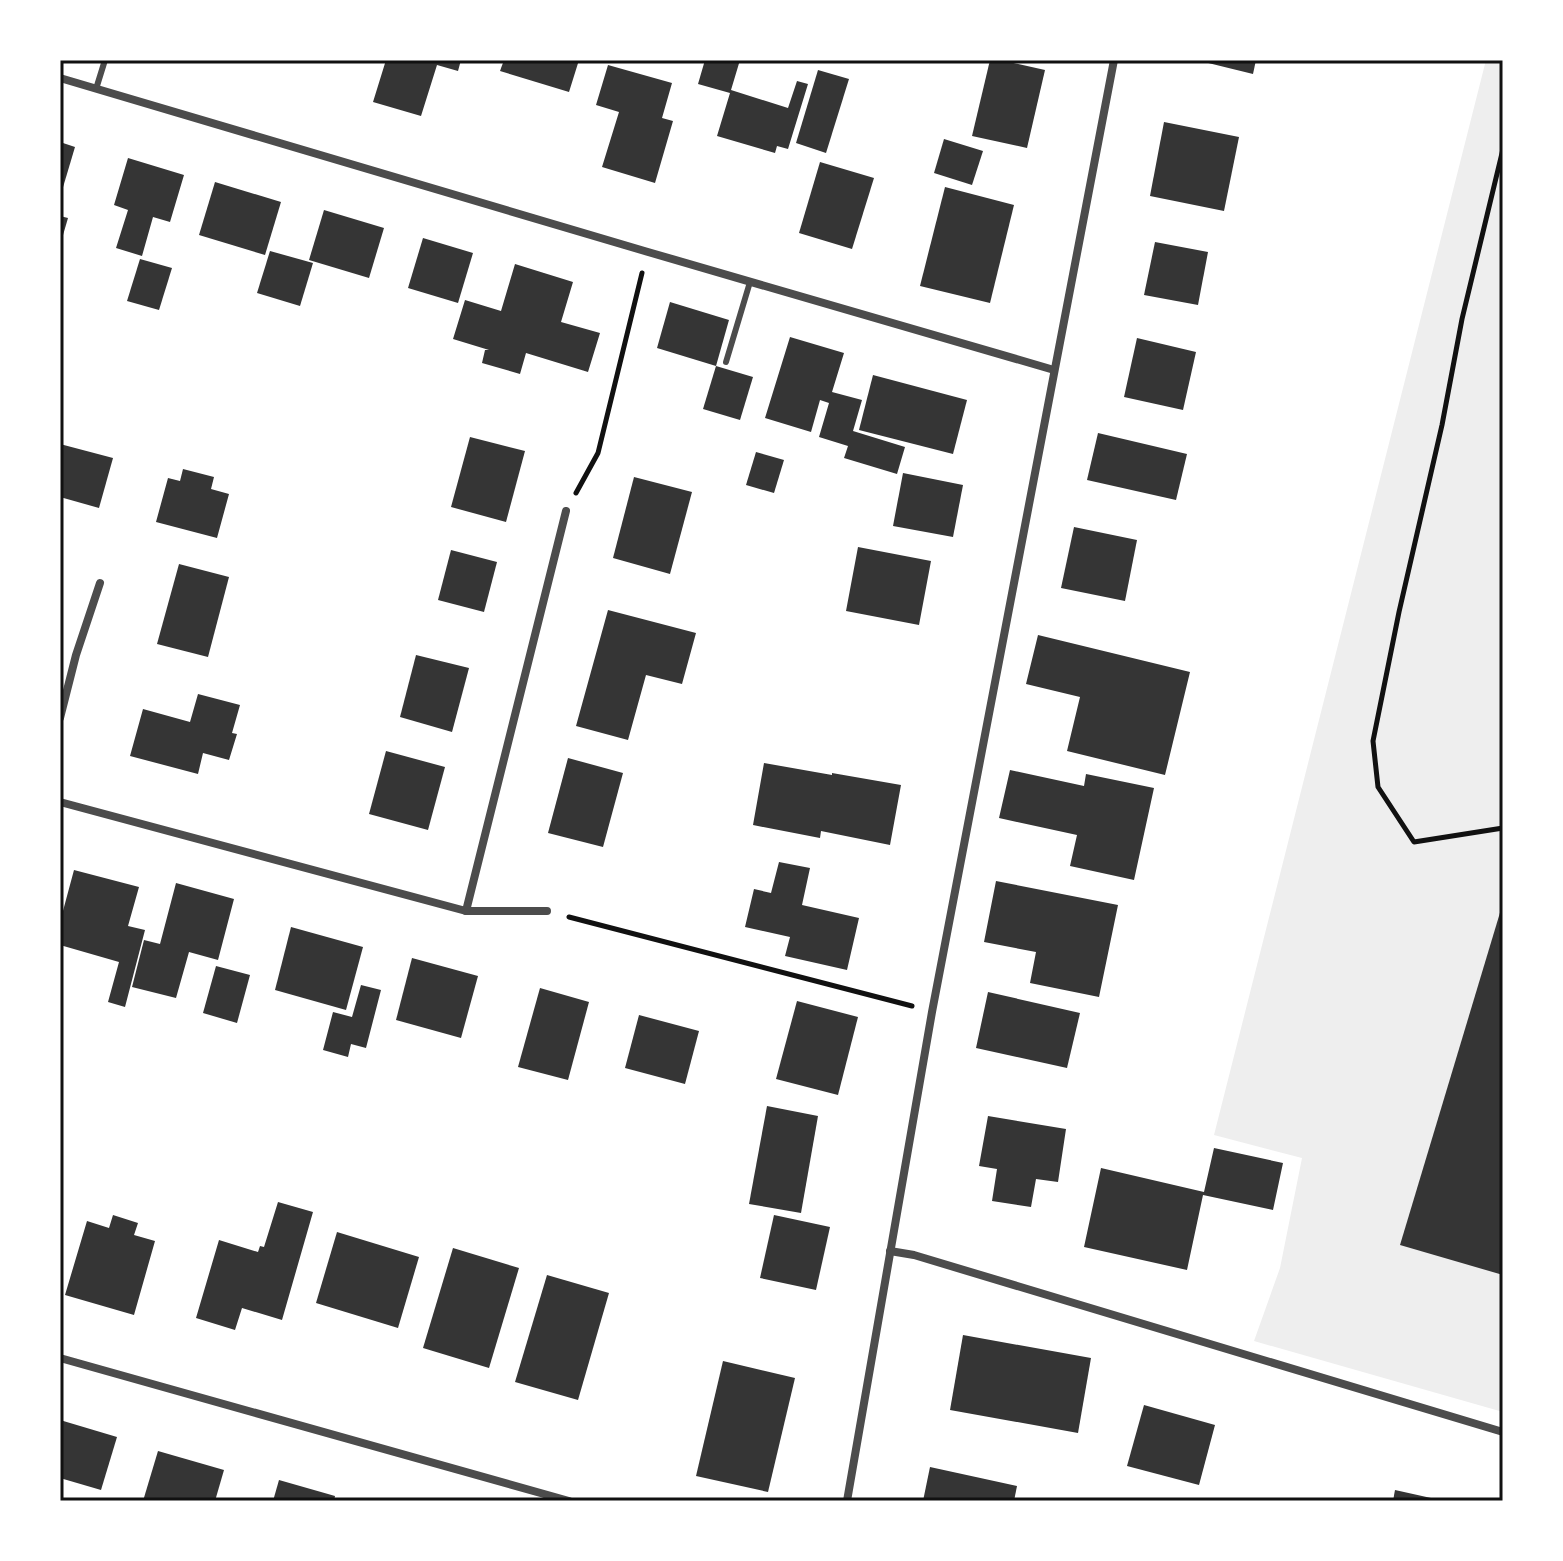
<svg xmlns="http://www.w3.org/2000/svg" width="1563" height="1561" font-family="Cabin,sans-serif">
  <style>
    .green { fill: #eee }
    .building { fill: #353535 }
    .lines { fill: none; stroke-linecap: round; stroke-linejoin: round }
    .path { stroke: #111; stroke-width: 5 }
    .service { stroke: #4c4c4c; stroke-width: 6 }
    .minor { stroke: #4c4c4c; stroke-width: 8 }
    .neatline { fill: none; stroke: #111; stroke-width: 3 }
  </style>
  <rect width="100%" height="100%" fill="#fff"/>
  <!-- green -->
  <polygon class="green" points="1486,60 1503,60 1503,1412 1254,1341 1280,1268 1302,1158 1214,1135"/>
  <!-- building -->
  <g class="building">
    <polygon points="386,60 461,60 458,71 437,65 421,116 373,102"/>
    <polygon points="504,60 579,60 569,92 500,71"/>
    <polygon points="705,60 740,60 731,90 788,108 797,81 808,84 788,149 777,146 775,153 717,136 730,93 698,84"/>
    <polygon points="990,60 1000,60 1045,70 1027,148 972,136"/>
    <polygon points="1196,60 1256,60 1253,74"/>
    <polygon points="608,65 672,83 662,118 673,121 655,183 602,167 619,112 596,105"/>
    <polygon points="818,70 849,79 826,153 796,143"/>
    <polygon points="1164,122 1239,137 1224,211 1150,196"/>
    <polygon points="944,139 983,151 972,185 934,173"/>
    <polygon points="60,142 75,147 61,194 60,193"/>
    <polygon points="128,158 184,175 170,222 153,217 142,256 116,248 128,210 114,205"/>
    <polygon points="820,162 874,178 852,249 799,233"/>
    <polygon points="215,182 281,202 265,255 199,235"/>
    <polygon points="945,187 1014,205 990,303 920,286"/>
    <polygon points="324,210 384,228 369,278 309,260"/>
    <polygon points="60,216 68,218 61,242 60,242"/>
    <polygon points="423,238 473,253 458,303 408,288"/>
    <polygon points="1155,242 1208,252 1198,305 1144,295"/>
    <polygon points="270,251 313,263 300,306 257,293"/>
    <polygon points="140,259 172,268 159,310 127,301"/>
    <polygon points="515,264 573,282 561,322 600,333 588,372 526,353 520,374 482,363 485,350 489,350 453,339 465,300 501,311"/>
    <polygon points="670,302 729,320 716,366 657,348"/>
    <polygon points="790,337 844,353 832,392 862,400 853,431 905,447 897,474 844,458 848,446 819,437 829,403 820,400 811,432 765,418"/>
    <polygon points="1137,338 1196,352 1183,410 1124,397"/>
    <polygon points="716,366 753,377 740,420 703,409"/>
    <polygon points="873,375 967,400 953,454 859,430"/>
    <polygon points="1098,433 1187,454 1176,500 1087,480"/>
    <polygon points="470,437 525,451 506,522 451,507"/>
    <polygon points="60,444 113,458 99,508 60,497"/>
    <polygon points="756,452 784,460 774,493 746,485"/>
    <polygon points="183,469 214,477 211,489 229,494 217,538 156,522 168,478 180,481"/>
    <polygon points="903,473 963,485 953,537 893,526"/>
    <polygon points="634,477 692,492 670,574 613,558"/>
    <polygon points="1074,527 1137,540 1125,601 1061,588"/>
    <polygon points="858,547 931,561 919,625 846,611"/>
    <polygon points="451,550 497,562 484,612 438,600"/>
    <polygon points="179,564 229,577 208,657 157,644"/>
    <polygon points="608,610 696,633 682,684 646,675 628,740 576,726"/>
    <polygon points="1038,635 1190,672 1165,775 1067,751 1080,697 1026,684"/>
    <polygon points="416,655 469,668 452,732 400,717"/>
    <polygon points="198,694 240,705 232,733 237,734 229,760 203,753 198,774 130,756 143,709 190,722"/>
    <polygon points="386,751 445,767 428,830 369,814"/>
    <polygon points="568,758 623,773 603,847 548,833"/>
    <polygon points="764,763 832,775 832,773 901,785 890,845 821,831 820,838 753,825"/>
    <polygon points="1010,770 1084,786 1086,774 1154,788 1134,880 1070,866 1077,835 999,818"/>
    <polygon points="779,862 810,868 802,905 859,918 847,970 785,956 790,937 745,927 754,889 771,893"/>
    <polygon points="74,870 139,887 128,926 145,930 125,1007 108,1002 119,962 60,945 60,922"/>
    <polygon points="996,881 1118,905 1099,997 1030,983 1036,952 984,942"/>
    <polygon points="176,883 234,899 218,960 189,952 176,998 132,987 144,940 160,944"/>
    <polygon points="1502,906 1503,906 1503,1275 1400,1245"/>
    <polygon points="291,927 363,947 346,1010 275,990"/>
    <polygon points="412,958 478,976 461,1038 396,1020"/>
    <polygon points="216,966 250,975 237,1023 203,1013"/>
    <polygon points="361,985 381,990 366,1048 351,1044 348,1057 323,1050 333,1012 352,1017"/>
    <polygon points="540,988 589,1002 568,1080 518,1067"/>
    <polygon points="988,992 1080,1013 1067,1068 976,1048"/>
    <polygon points="797,1001 858,1017 838,1095 776,1079"/>
    <polygon points="639,1015 699,1031 685,1084 625,1068"/>
    <polygon points="767,1106 818,1116 801,1213 749,1204"/>
    <polygon points="988,1116 1066,1129 1058,1182 1036,1179 1031,1207 992,1201 997,1169 979,1166"/>
    <polygon points="1214,1148 1283,1163 1273,1210 1203,1195 1187,1270 1084,1247 1101,1168 1204,1192"/>
    <polygon points="278,1202 313,1212 282,1320 242,1308 235,1330 196,1318 219,1240 258,1252 260,1246 264,1247"/>
    <polygon points="113,1215 138,1223 134,1235 155,1241 134,1315 65,1295 87,1221 109,1228"/>
    <polygon points="774,1215 830,1227 816,1290 760,1278"/>
    <polygon points="337,1232 419,1257 398,1328 316,1303"/>
    <polygon points="453,1248 519,1268 489,1368 423,1348"/>
    <polygon points="547,1275 609,1293 578,1400 515,1382"/>
    <polygon points="963,1335 1091,1358 1078,1433 950,1410"/>
    <polygon points="723,1361 795,1378 768,1492 696,1476"/>
    <polygon points="1144,1405 1215,1425 1199,1485 1127,1466"/>
    <polygon points="60,1420 117,1437 101,1490 60,1478"/>
    <polygon points="158,1451 224,1470 215,1501 143,1501"/>
    <polygon points="930,1467 1017,1486 1014,1501 923,1501"/>
    <polygon points="279,1480 335,1496 334,1501 273,1501"/>
    <polygon points="1395,1490 1440,1500 1440,1501 1393,1501"/>
  </g>
  <g class="lines">
    <!-- path -->
    <g class="path">
      <polyline points="1503,149 1462,319 1442,425 1399,612 1373,741 1378,787 1414,842 1503,828"/>
      <polyline points="576,493 598,453 642,273"/>
      <polyline points="569,917 912,1006"/>
    </g>
    <!-- service -->
    <g class="service">
      <polyline points="96,89 105,60"/>
      <polyline points="726,362 750,282"/>
    </g>
    <!-- minor -->
    <g class="minor">
      <polyline points="60,78 648,252 1054,370"/>
      <polyline points="60,718 76,655 100,583"/>
      <polyline points="60,802 466,911 547,911"/>
      <polyline points="466,911 566,511"/>
      <polyline points="890,1251 914,1255 1503,1432"/>
      <polyline points="60,1358 569,1501"/>
      <polyline points="847,1501 932,1012 1114,60"/>
    </g>
  </g>
  <!-- border -->
  <rect width="1563" height="1561" fill="none" stroke="#ffffff" stroke-width="124"/>
  <rect x="62" y="62" width="1439" height="1437" class="neatline"/>
</svg>
